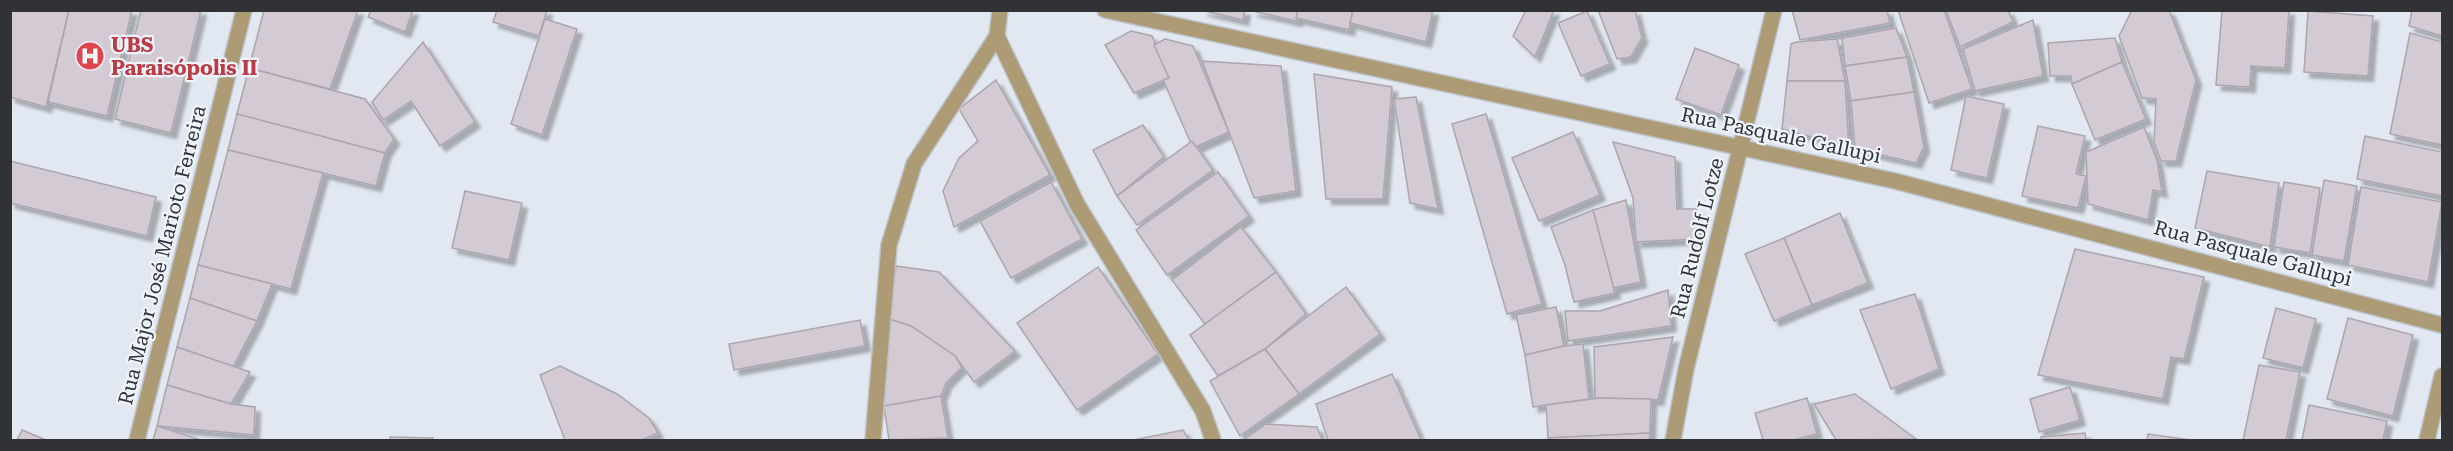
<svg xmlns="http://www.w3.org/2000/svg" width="2453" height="451" font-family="'Roboto Serif',serif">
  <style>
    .building { fill: #d3cad3; stroke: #ada5ae; stroke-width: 1.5; filter: url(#shadow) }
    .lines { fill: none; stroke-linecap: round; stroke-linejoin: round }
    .minor-casing { stroke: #bec4cc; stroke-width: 18 }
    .minor { stroke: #ac9b74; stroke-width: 15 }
    .labels { text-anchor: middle; stroke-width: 4.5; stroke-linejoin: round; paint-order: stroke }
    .health-label { font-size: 20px; font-weight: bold; fill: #be3a42; stroke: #eff5fd; text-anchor: start }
    .street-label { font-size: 20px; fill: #303236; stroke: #eff5fd }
  </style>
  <defs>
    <filter id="shadow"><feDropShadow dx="5.5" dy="5.5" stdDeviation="1.5" flood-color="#0004"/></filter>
  </defs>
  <rect width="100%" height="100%" fill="#e1e8f2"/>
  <!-- building -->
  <g class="building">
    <polygon points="10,10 69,10 46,107 10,97"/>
    <polygon points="69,10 132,10 107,116 48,102"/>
    <polygon points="141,10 201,10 171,133 115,119"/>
    <polygon points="264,10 358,10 330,89 249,68"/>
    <polygon points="371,10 413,10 405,32 368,17"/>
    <polygon points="497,10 547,10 539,36 493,22"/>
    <polygon points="1201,10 1245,10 1243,20"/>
    <polygon points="1298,10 1297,21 1252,11 1252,10"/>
    <polygon points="1298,10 1353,10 1349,30 1296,18"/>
    <polygon points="1353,10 1433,10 1426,42 1350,23"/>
    <polygon points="1526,10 1554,10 1535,57 1513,36"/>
    <polygon points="1598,10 1635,10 1642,38 1631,57 1617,59"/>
    <polygon points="1792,10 1887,10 1890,23 1800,40"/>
    <polygon points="1898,10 1944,10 1972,89 1929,103"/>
    <polygon points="1946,10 2008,10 2013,22 1960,47"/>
    <polygon points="2132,10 2169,10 2196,80 2176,161 2161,161 2154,142 2156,99 2142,98 2119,36"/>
    <polygon points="2222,10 2289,10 2285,68 2251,66 2250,87 2216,85"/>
    <polygon points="2412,10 2442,10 2442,36 2409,26"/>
    <polygon points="1587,11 1610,64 1581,76 1558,23"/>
    <polygon points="2308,11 2373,16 2368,76 2304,72"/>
    <polygon points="545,19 577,29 542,135 511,124"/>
    <polygon points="2033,20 2043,76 1975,91 1963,49"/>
    <polygon points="1896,28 1907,57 1845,66 1842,38"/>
    <polygon points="1131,31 1152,36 1169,78 1134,93 1105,45"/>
    <polygon points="2410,33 2442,42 2442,145 2390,134"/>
    <polygon points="2115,38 2122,62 2072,84 2071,76 2050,76 2048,43"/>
    <polygon points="1165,39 1193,46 1229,132 1193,148 1163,80 1169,78 1154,45"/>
    <polygon points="1837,39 1845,81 1787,81 1791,44 1796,42"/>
    <polygon points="423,42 475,122 440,146 411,101 383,120 372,102"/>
    <polygon points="1695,48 1739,65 1721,115 1676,99"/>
    <polygon points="1907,57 1914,92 1851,101 1845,66"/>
    <polygon points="1202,61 1281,66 1296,191 1254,198"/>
    <polygon points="2122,62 2146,119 2095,140 2072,84"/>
    <polygon points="249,68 365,99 394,139 385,153 237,114"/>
    <polygon points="1314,74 1392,87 1383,199 1326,199"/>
    <polygon points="996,80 1050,175 954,227 943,191 959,158 978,141 959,109"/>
    <polygon points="1787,81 1845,81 1849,147 1782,129"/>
    <polygon points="1914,92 1924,147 1916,163 1855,149 1851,101"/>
    <polygon points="1966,96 2004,104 1987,178 1951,170"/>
    <polygon points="1416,97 1438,209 1410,203 1394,99"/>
    <polygon points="237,114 385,153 376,186 228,150"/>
    <polygon points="1486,114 1542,304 1507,314 1452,124"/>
    <polygon points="1143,125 1164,157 1117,196 1093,150"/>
    <polygon points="2038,126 2085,136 2076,174 2086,176 2078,208 2022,196"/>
    <polygon points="2144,127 2157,160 2162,192 2153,190 2148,220 2088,204 2086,152"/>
    <polygon points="1573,132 1600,195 1539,221 1512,158"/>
    <polygon points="2365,136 2442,152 2442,196 2357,179"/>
    <polygon points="1192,141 1213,170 1137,225 1117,196"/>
    <polygon points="1613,142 1675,157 1677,209 1697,209 1698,239 1636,242 1633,198"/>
    <polygon points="228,150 323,173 291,289 198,265"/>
    <polygon points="10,161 156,197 147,236 10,203"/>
    <polygon points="2207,171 2279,183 2270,247 2195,228"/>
    <polygon points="1218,172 1249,216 1167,275 1136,230"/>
    <polygon points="2324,180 2357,186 2344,261 2312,255"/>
    <polygon points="1051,182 1082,239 1011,278 980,221"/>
    <polygon points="2284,182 2320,188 2310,253 2274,247"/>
    <polygon points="2361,187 2442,202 2428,282 2348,265"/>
    <polygon points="465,191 522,203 509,260 452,248"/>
    <polygon points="1626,200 1641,282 1613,288 1593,210"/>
    <polygon points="1593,210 1615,293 1574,302 1565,265 1551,227"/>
    <polygon points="1840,213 1868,283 1812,305 1784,238"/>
    <polygon points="1241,227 1276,272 1205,324 1172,280"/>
    <polygon points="1784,238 1812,305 1774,321 1745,254"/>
    <polygon points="2075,249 2204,277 2184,359 2171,357 2163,399 2038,375"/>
    <polygon points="198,265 272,284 257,321 190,298"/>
    <polygon points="896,266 939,272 1015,351 974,382 955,356 911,326 889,319"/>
    <polygon points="1098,267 1158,354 1077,410 1017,323"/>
    <polygon points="1276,272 1306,314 1265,349 1218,376 1190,335"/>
    <polygon points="1346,287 1380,334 1299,394 1265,349"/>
    <polygon points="1668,290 1671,326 1568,341 1565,311 1600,311"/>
    <polygon points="1915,294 1939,369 1891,389 1860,310"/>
    <polygon points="190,298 257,321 233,367 177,347"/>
    <polygon points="1556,307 1564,346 1525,355 1516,315"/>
    <polygon points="2276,308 2316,319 2303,368 2263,358"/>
    <polygon points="2348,318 2413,335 2393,416 2327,399"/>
    <polygon points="889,319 911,326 955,356 962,367 946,383 941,396 884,406"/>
    <polygon points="860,320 865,346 734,370 729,344"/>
    <polygon points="1673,337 1658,400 1595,398 1594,347"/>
    <polygon points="1583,344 1589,399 1533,407 1525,355 1564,346"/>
    <polygon points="177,347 250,372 231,404 167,385"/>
    <polygon points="1265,349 1299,394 1240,436 1210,381"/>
    <polygon points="2259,365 2300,372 2286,440 2243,440"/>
    <polygon points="560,366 617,394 649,418 658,433 642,440 565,440 540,375"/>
    <polygon points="1392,374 1421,440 1328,440 1316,404"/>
    <polygon points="167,385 231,404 255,407 254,435 157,426"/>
    <polygon points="2070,387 2080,420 2039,432 2030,399"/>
    <polygon points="1855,394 1916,439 1836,440 1814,404"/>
    <polygon points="941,396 948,438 889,440 884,406"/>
    <polygon points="1600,398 1651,399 1650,433 1548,438 1546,405"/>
    <polygon points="1807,398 1817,434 1793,440 1763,440 1755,413"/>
    <polygon points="2309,405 2387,421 2383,440 2302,440"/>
    <polygon points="1266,424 1317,427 1322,440 1246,440 1246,438"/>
    <polygon points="157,426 201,440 153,440"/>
    <polygon points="22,430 46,440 17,440"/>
    <polygon points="1183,430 1189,440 1133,440"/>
    <polygon points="1650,433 1649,440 1549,440 1548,438"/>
    <polygon points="2085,433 2086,440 2041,440 2041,437"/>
    <polygon points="2148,434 2191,440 2147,440"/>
    <polygon points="390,437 433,438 433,440 390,440"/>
  </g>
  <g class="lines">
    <!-- minor casing -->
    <g class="minor-casing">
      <g id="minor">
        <polyline points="1105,10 1895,181 2442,325"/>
        <polyline points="997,36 1077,204 1203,411 1213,440"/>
        <polyline points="137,440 244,10"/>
        <polyline points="873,440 889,245 914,164 997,36 1000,10"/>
        <polyline points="1673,440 1686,369 1774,10"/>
        <polyline points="2427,440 2442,376"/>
      </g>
    </g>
    <!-- minor -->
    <use href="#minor" class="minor"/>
  </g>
  <!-- icons -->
  <defs>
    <g id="hospital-disc" transform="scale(1.5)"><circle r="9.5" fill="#e0444e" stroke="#eff5fd"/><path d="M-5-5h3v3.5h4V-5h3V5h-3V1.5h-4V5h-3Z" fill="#fff"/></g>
  </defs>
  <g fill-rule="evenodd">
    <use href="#hospital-disc" x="90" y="56"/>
  </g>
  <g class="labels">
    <!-- health labels -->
    <g class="health-label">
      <text x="111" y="52">UBS<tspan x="111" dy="23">Paraisópolis II</tspan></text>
    </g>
    <!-- street labels -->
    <g class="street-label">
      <text transform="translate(1781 135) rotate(12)" y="7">Rua Pasquale Gallupi</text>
      <text transform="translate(1697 238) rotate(-76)" y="7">Rua Rudolf Lotze</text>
      <text transform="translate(2253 253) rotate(15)" y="7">Rua Pasquale Gallupi</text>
      <text transform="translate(162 255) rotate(-76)" y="7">Rua Major José Marioto Ferreira</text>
    </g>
  </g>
  <!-- border -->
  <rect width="2453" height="451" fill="none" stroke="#303236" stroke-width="24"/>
</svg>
